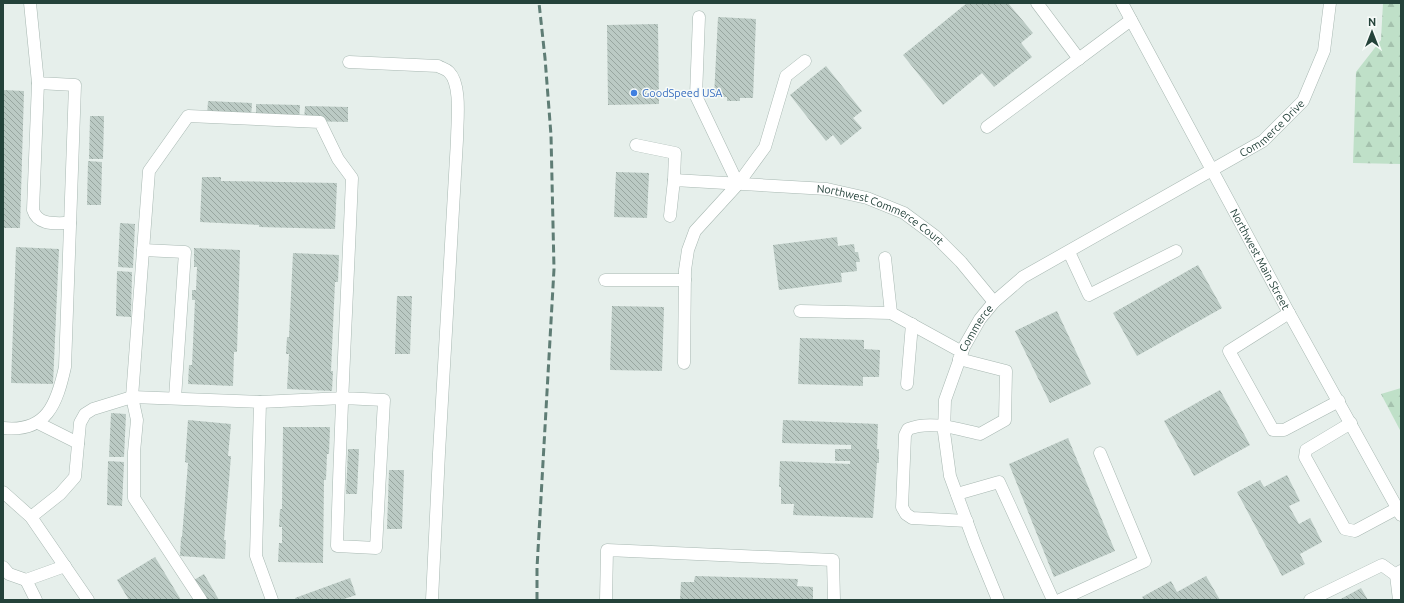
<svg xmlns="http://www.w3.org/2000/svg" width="1404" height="603" font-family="Ubuntu,sans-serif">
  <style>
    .forest { fill: url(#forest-firs) }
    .building { fill: url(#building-back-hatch) }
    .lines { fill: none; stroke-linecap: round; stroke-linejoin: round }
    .minor-casing { stroke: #a8b8b2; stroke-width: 13 }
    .minor { stroke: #fff; stroke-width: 12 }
    .rail { stroke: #5f7d75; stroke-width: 3; stroke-dasharray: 8 4; stroke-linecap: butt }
    .shop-dot { fill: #3f7fe0; stroke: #f7fbf9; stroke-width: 1.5 }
    .labels { text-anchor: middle; stroke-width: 3; stroke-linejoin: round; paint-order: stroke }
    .shop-label { font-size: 11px; fill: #366cbe; stroke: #f7fbf9; text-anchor: start }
    .street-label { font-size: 11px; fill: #24423a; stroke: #f7fbf9 }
  </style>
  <defs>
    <pattern id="forest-firs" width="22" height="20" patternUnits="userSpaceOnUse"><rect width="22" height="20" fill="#bfe0c8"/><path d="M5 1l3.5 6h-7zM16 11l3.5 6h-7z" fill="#a4c1ad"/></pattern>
    <pattern id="building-back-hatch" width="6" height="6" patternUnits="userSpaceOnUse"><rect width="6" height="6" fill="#bbcac4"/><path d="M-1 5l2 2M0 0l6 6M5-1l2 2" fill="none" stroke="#98a6a0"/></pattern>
  </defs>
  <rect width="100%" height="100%" fill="#e6efeb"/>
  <!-- forest -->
  <g class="forest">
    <polygon points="1383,3 1401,3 1401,164 1353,163 1356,72 1381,40"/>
    <polygon points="1401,388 1401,432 1381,394"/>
  </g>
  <!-- building -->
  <g class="building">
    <polygon points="967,3 1008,3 1033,33 1021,43 1032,57 994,87 982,73 943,105 903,55"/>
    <polygon points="718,17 756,19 753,98 740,98 740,101 727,101 727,97 714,97"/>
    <polygon points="658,24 659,104 608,105 607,25"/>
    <polygon points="826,66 862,111 853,118 862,128 841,145 833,135 826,141 790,95"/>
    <polygon points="3,90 24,91 20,228 3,228"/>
    <polygon points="208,101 252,103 251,118 207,116"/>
    <polygon points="256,104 300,105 299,120 256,119"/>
    <polygon points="305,106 348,107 348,122 304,121"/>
    <polygon points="90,116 104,116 103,159 89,159"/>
    <polygon points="88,161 102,162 101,205 87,205"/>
    <polygon points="616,172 649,173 647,218 614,217"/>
    <polygon points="202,177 221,177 221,181 337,183 335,229 259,227 259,225 200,222"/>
    <polygon points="120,223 135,224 133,268 118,267"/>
    <polygon points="837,237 838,246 854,244 855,252 858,252 860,262 856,262 857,271 841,273 842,282 779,290 773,245"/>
    <polygon points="16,247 59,249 53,384 11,383"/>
    <polygon points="194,248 240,250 237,352 234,352 233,386 188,384 189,365 192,365 195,300 192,300 192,290 196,290 197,267 194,267"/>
    <polygon points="293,253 339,255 338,282 335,282 331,371 333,371 332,391 287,389 289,354 286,354 287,337 289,337"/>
    <polygon points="1198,265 1222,308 1137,356 1113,313"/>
    <polygon points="117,271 132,272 131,317 116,316"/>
    <polygon points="397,296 412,296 410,354 395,354"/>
    <polygon points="612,306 664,307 662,371 610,370"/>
    <polygon points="1057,311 1091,384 1050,403 1015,331"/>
    <polygon points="800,338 864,340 864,349 880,350 879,377 863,377 863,386 798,384"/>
    <polygon points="1220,390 1250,445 1194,476 1164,421"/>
    <polygon points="111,413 126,414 124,457 109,457"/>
    <polygon points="188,420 231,424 228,456 231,456 224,540 226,540 225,559 180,556 181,537 182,537 188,463 185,462"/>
    <polygon points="783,420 878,424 877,449 879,449 879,463 877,463 873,518 793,515 794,504 781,504 781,487 779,487 780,461 850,464 850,461 835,461 835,449 851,449 851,445 782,443"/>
    <polygon points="283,427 330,427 329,454 327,454 326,480 324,480 323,563 278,562 279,543 282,543 282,527 279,527 280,509 282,509"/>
    <polygon points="1068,438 1115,551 1054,577 1009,464"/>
    <polygon points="348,449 359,449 357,494 346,494"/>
    <polygon points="108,461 124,462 122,506 107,505"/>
    <polygon points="389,470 404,470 402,529 387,529"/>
    <polygon points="1287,475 1300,501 1289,506 1299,524 1310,518 1322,542 1300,554 1305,564 1282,576 1237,492 1260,480 1264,487"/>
    <polygon points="155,557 181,600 129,600 117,580"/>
    <polygon points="204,574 219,600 206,600 194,580"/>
    <polygon points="695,576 798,579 797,586 813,587 813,600 680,600 681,582 694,582"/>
    <polygon points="1206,576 1220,600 1144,600 1142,597 1171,581 1177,592"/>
    <polygon points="350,578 356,595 341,600 296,600 295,598"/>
    <polygon points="1361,588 1368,600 1339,600"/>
  </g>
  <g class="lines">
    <!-- minor casing -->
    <g class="minor-casing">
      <g id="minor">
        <polyline points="1037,3 1079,59"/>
        <path id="s1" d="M1122,3L1289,313L1401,515"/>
        <polyline points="699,17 696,96 738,184"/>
        <path d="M349,62L438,66C441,68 446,69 449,72C462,85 457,122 457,140L439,453L432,600"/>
        <path d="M38,83L33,210C38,226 56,223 70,223"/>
        <polyline points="987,127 1131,20"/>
        <polyline points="636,145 675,153 674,180"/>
        <path id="s2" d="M670,216L674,180L827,189L867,198L904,213L935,236L961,262L994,302"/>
        <polyline points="143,250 185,252 175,398"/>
        <polyline points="1069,252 1089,295 1176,251"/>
        <polyline points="885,258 891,313"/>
        <polyline points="605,280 685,280"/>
        <polyline points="800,311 891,313 962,352"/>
        <polyline points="1289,313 1229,351 1273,430 1284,430 1339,401"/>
        <path d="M959,359L1006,371L1005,420L980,434C957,429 931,420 908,429L905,435L902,507L906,514L912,518L967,521"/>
        <polyline points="684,363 685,270 688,250 695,231 738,184 765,147 786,76 805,61"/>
        <polyline points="907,384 912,324"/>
        <polyline points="38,423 78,443"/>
        <polyline points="1351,423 1306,450 1305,457 1345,529 1355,531 1398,508"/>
        <path d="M3,428C47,433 57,403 65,367L75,85L38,83L30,3"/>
        <polyline points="3,492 31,517 88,600"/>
        <polyline points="957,494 999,482 1053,600"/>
        <polyline points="31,517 60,494 75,477 80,423 85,414 93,409 132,397 260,402 256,556 272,600"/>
        <polyline points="3,567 9,574 26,580 65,566"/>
        <polyline points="26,580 36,600"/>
        <path d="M201,600L134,498V452L137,420L132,397L149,171L188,116L320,122L338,159L352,178C347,301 340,423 337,546L376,548L384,400L343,398L260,402"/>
        <polyline points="606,600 607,550 833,560 834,600"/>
        <path id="s3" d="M998,600L975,544L950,476L944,432L945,400L964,347L980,319L994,302L1023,277L1263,141L1303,101L1324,51L1330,3"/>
        <polyline points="1060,600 1145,561 1100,453"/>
        <polyline points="1310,600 1382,565 1396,575"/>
        <polyline points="1399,600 1396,575 1401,571"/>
      </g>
    </g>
    <!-- minor -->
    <use href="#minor" class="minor"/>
    <!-- rail -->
    <polyline class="rail" points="537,600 537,568 554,269 551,135 545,58 539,3"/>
  </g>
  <!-- markers -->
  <circle class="shop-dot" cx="634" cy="93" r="4"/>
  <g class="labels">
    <!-- shop labels -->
    <g class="shop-label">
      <text x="642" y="97">GoodSpeed USA</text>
    </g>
    <!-- street labels -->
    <g class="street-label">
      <text dy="4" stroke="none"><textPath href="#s3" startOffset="649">Commerce Drive</textPath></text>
      <text dy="4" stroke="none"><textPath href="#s2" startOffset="249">Northwest Commerce Court</textPath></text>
      <text dy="4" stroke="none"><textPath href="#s1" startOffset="291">Northwest Main Street</textPath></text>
      <text dy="4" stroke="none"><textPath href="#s3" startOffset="288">Commerce</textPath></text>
    </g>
  </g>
  <!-- border -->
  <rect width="1404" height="603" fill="none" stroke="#24423a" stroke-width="8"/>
  <!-- north arrow -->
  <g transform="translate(1372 32)" stroke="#f7fbf9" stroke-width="3" paint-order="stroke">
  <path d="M0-3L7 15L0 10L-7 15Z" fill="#24423a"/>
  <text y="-6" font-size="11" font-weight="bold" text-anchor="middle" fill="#24423a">N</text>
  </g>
</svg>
